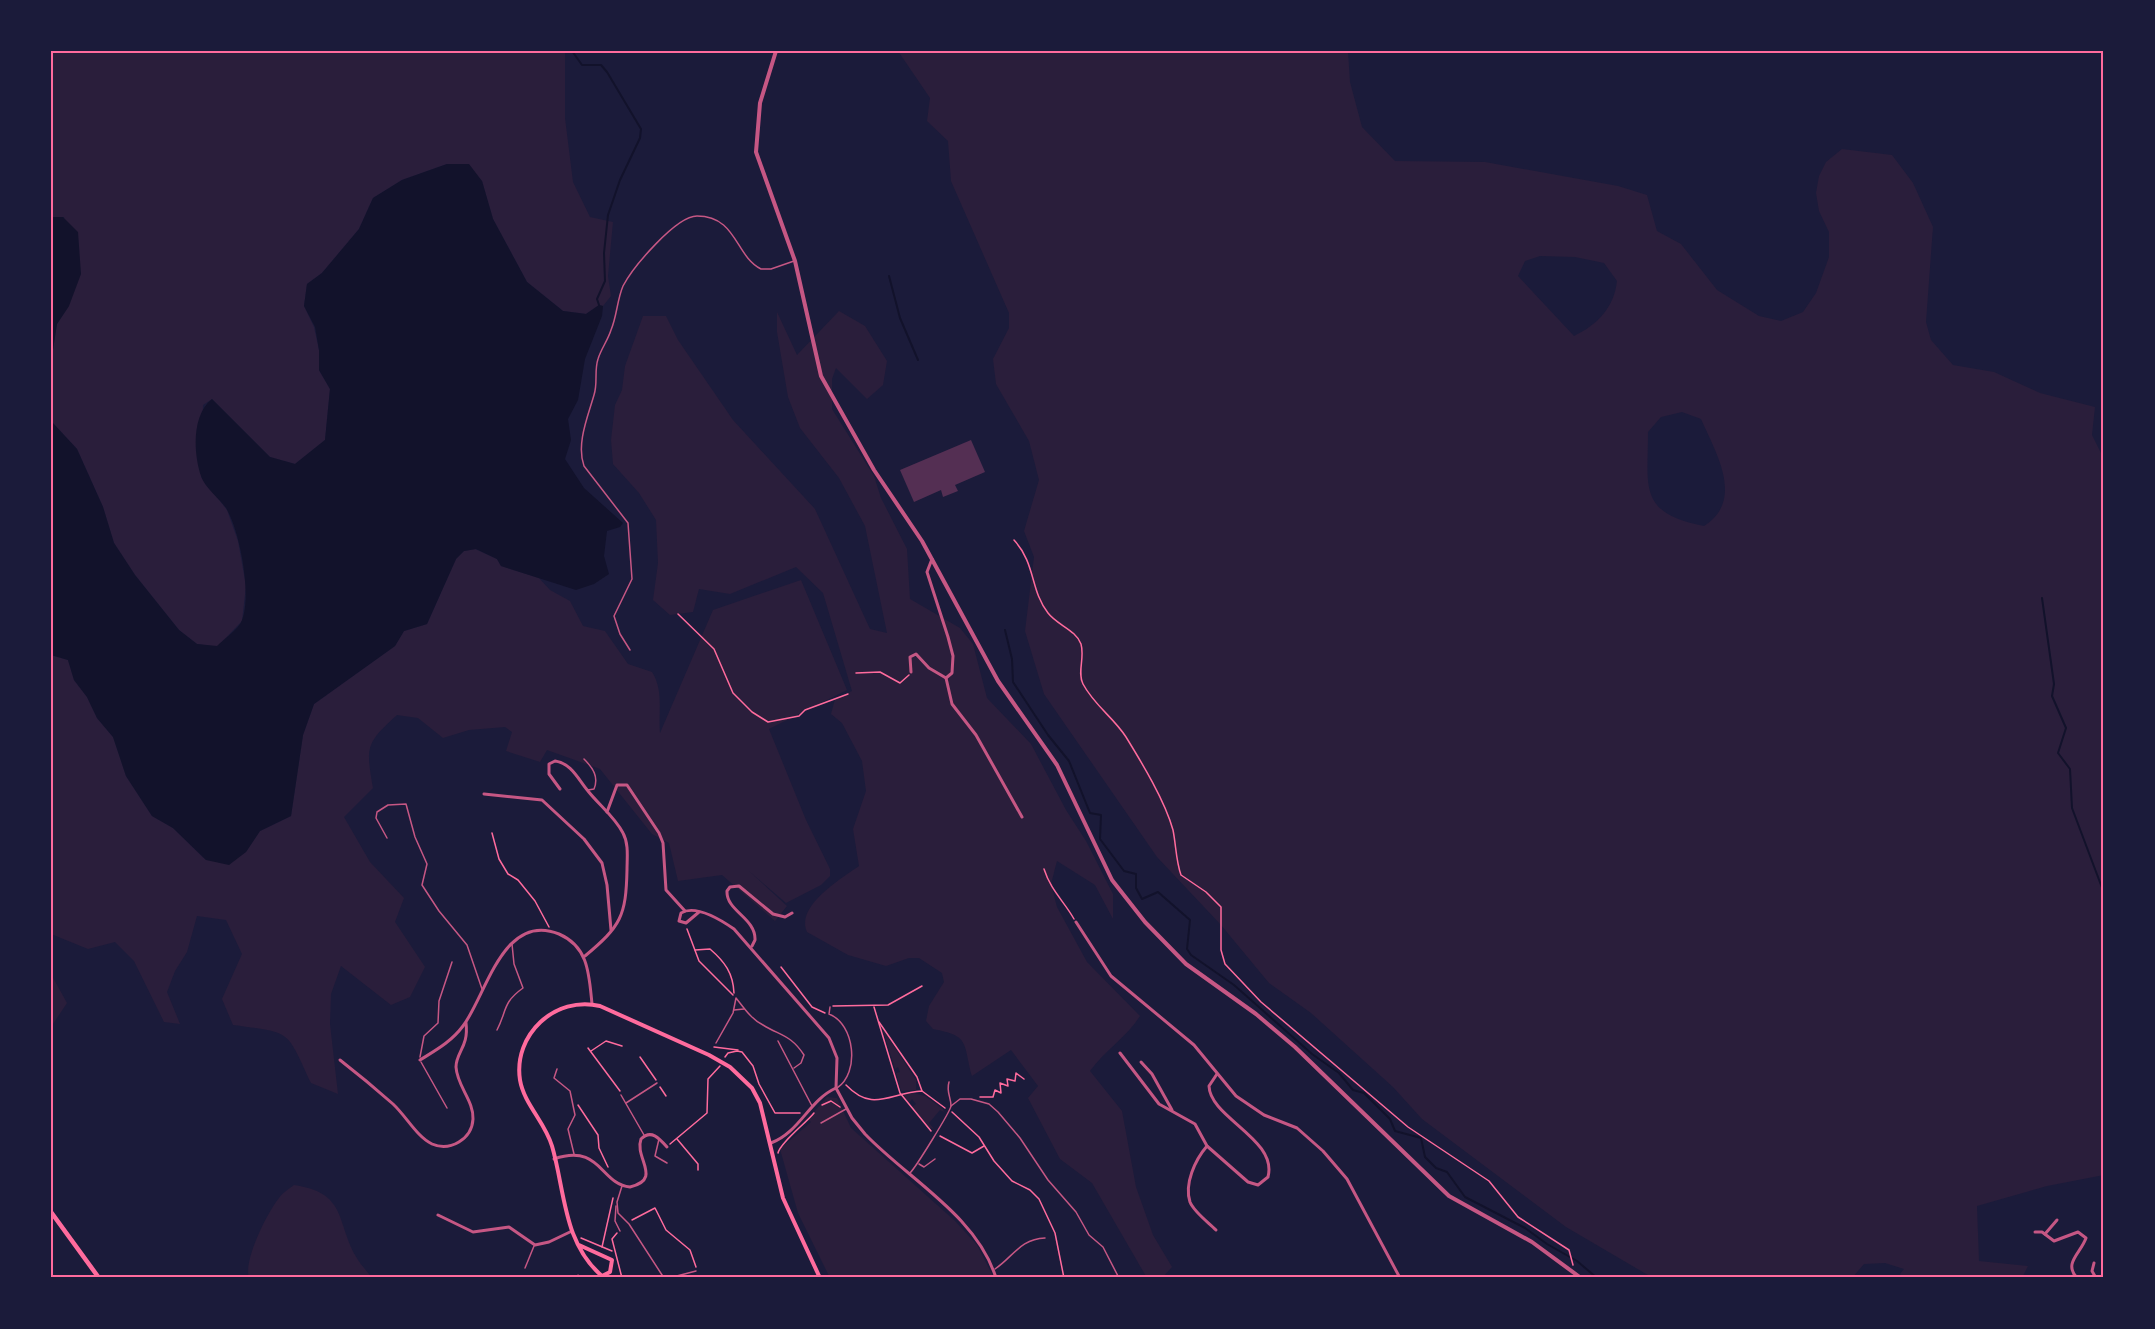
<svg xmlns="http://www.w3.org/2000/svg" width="2155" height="1329" font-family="'DM Sans',sans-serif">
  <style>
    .green { fill: #2a1e3b; fill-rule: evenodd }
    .water { fill: #12122b }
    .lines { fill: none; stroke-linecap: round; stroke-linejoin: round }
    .stream { stroke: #12122b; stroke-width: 2 }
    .building { fill: #542f53 }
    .path { stroke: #ff6b9d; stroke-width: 1.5 }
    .service { stroke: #c65784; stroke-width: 1.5 }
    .minor { stroke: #c65784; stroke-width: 3 }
    .tertiary { stroke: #c65784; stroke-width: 4 }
    .secondary { stroke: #ff6b9d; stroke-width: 4 }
    .trunk { stroke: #ff6b9d; stroke-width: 4.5 }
    .neatline { fill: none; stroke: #ff6b9d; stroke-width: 2 }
  </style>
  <rect width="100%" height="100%" fill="#1b1b3a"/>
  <!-- green -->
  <g class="green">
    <polygon points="51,51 565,51 565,118 573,182 590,217 613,222 608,276 611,296 603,306 599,305 586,314 563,311 527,282 493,219 482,181 447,164 402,180 373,198 359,229 322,273 307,284 304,306 314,327 319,350 319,370 330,389 325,440 295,464 270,457 212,399 203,405 201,477 227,510 238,541 246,586 242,621 217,647 197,644 179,630 135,575 114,543 103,507 77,449 51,421 51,362 57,324 69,306 64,217 51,217"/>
    <path d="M898,51H1348L1350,82L1362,127L1395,161L1485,162L1618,186L1647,195L1657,231L1681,244L1717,290L1759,316L1781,321L1803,312L1816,293L1829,257V232L1819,211L1816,193L1819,176L1826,162L1842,149L1892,155L1913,183L1933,227L1926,322L1931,340L1953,365L1994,372L2040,393L2095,407L2092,435L2104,459V1175L2047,1186L1977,1206L1979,1261L2028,1266L2022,1278H1902L1900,1274L1904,1269L1885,1263L1864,1264L1852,1278H1653L1566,1227L1422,1119L1393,1087L1311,1013L1269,983L1221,925L1157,857L1044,694L1025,631L1034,557L1024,531L1039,480L1029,441L996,384L993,359L1009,328V313L951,181L948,141L927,121L930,98ZM1540,256L1575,257L1604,263L1617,281C1614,308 1597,325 1574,336L1518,276L1525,261ZM1682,412L1701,419C1716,453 1745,500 1704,526C1638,513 1648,488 1648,432L1661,417Z"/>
    <path d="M839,311L865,326L887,361L883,385L867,399L836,368L832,379V409L874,476L881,498L907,549L910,599L960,628L973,644L987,698L1031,744L1066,810L1086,841L1113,894V919L1095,885L1057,861L1051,884L1057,907L1087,962L1140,1016C1127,1037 1105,1050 1090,1071L1122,1111L1136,1187L1153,1235L1172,1267L1162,1278H1147L1092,1183L1060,1159L1028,1098L1038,1086L1011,1050L972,1076C963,1042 970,1036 933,1029L926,1021L929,1006L944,982L942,973L919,958H909L886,966L848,955L807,932C795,906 842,878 859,866L853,829L866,791L862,761L842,723L831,714L835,699L852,691L823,593L796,567L730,594L699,589L693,612L670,615L653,600L658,563L656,520L639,493L613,464L611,440L615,405L622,390L625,366L643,316H666L678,340L733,420L815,509L870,629L887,633L865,526L839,478L800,428L788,397L777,332V312L797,355Z"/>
    <path d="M475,549L497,559L501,566L539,578L550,590L570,601L583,626L605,631L628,664L652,672C664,691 658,712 660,733L713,610L801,580L847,690L769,729L806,820L830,869V876L821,885L786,903L749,871L787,906L775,921L722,875L678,881L669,843L652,834L600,769L547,750L540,762L506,751L512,732L505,727L469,730L443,738L418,718L397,715C365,744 366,747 373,788L344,817L370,862L404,898L395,922L425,967L410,997L391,1005L341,966L331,994L330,1024L338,1094L311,1083C286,1029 292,1033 233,1025L222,999L242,954L226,920L197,916L187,952L175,971L167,992L180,1024L164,1022L134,961L115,942L88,949L51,934V655L68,660L74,680L87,697L97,718L113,737L126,776L152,816L173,828L206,860L246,852L260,831L291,816L303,735L314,704L395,646L404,631L427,624L456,559L464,551Z"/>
    <polygon points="51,974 67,1003 51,1027"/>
    <polygon points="882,1028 916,1080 916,1090 901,1091 896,1073 900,1072 898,1067 895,1069"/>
    <polygon points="913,1093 925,1096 943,1109 944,1112 940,1110 929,1123 934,1129 928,1127 912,1107 916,1104 912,1099 909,1103 903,1094"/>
    <polygon points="827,1097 837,1098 851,1128 955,1221 977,1245 993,1276 830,1278 798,1213 780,1149 811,1122 808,1119"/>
    <path d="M294,1185C346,1193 336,1219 355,1255C359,1263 367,1271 372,1278H249C243,1261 267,1213 279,1198C282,1193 289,1189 294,1185Z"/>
  </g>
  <!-- water -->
  <g class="water">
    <path d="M447,164H469L482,181L493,219L527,282L563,311L586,314L599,305L603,306L602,316L585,359L578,400L568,419L571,440L565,459L584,488L623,523L620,527L607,531L604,556L609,574L594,584L576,590L501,566L497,559L476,549L464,551L456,559L427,624L404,631L395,646L314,704L303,735L291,816L260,831L246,852L229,865L206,860L173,828L152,816L126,776L113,737L97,718L87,697L74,680L68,660L51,655V421L77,449L103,507L114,543L135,575L179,630L197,644L217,646C224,639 239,629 242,620C252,595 240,531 226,508C219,498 205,488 201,476C193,453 192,414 212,399L270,457L295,464L325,440L330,389L319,370V350L315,327L304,306L307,284L322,273L359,229L373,198L402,180Z"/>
    <polygon points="51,217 63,217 78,232 81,274 69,306 57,324 51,362"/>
  </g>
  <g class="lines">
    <!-- stream -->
    <g class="stream">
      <polyline points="572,51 582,65 601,65 607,72 641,129 640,138 620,180 608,215 604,253 605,281 597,299 599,305"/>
      <polyline points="889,276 900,318 918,360"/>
      <polyline points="2042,598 2054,684 2052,696 2066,728 2058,753 2070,769 2072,808 2104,893"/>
      <polyline points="1005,630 1012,659 1013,682 1048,735 1069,761 1090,813 1101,815 1100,839 1124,871 1136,874 1136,888 1142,899 1158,892 1190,920 1187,949 1191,955 1234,985 1312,1054 1339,1073 1353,1090 1364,1093 1390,1119 1395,1131 1421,1138 1425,1157 1436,1168 1447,1172 1465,1197 1525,1228 1547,1244 1577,1261 1597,1278"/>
    </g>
  </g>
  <!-- building -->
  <polygon class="building" points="971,440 985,472 955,485 958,491 943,497 941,490 914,502 900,470"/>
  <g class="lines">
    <!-- path -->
    <g class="path">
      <path d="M1014,540C1036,564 1030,590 1048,613C1057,625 1076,630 1081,644C1085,658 1077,672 1083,684C1094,705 1114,718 1126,737C1142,763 1165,801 1173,830C1176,845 1176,861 1181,875L1206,892L1221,907V950L1225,964L1261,1002L1408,1127L1489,1181L1518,1217L1569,1250L1573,1265"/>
      <polyline points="678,614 714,649 733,693 752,712 768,722 799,716 805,710 848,694"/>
      <polyline points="856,673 880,672 900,683 909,675"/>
      <polyline points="492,833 499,859 508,874 518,880 535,901 549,927"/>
      <path d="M1044,869C1051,891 1064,901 1074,919"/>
      <polyline points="687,929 699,961 733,995"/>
      <path d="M695,950L710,949C725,962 733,973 734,993"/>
      <polyline points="781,967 812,1007 825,1013"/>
      <polyline points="833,1006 888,1005 922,986"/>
      <polyline points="874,1007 900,1093 931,1131"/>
      <polyline points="879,1022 917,1077 922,1091"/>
      <polyline points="714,1047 738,1050"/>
      <polyline points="588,1048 620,1091"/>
      <polyline points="591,1051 606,1041 622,1046"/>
      <polyline points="640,1057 656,1080"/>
      <polyline points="725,1057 728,1053 737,1051 742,1052 753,1066 759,1084 775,1113 800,1113"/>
      <path d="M846,1085C873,1113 889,1093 922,1091L945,1108"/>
      <polyline points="660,1087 666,1096"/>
      <polyline points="980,1097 993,1097 995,1090 1001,1093 1000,1083 1008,1086 1007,1079 1015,1081 1016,1073 1024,1079"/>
      <polyline points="578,1105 598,1135 599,1148 608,1167"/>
      <polyline points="822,1105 831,1101 840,1107"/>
      <polyline points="952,1112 979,1137 994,1161 1012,1181 1030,1190 1039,1199 1055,1233 1064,1278"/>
      <polyline points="940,1136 972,1153 984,1146"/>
      <polyline points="677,1139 698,1164 698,1170"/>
      <polyline points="670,1144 707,1113 708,1079 720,1066"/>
      <path d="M778,1153C780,1143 806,1123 814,1113"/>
      <polyline points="632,1220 655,1208 666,1230 690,1250 696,1267"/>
      <polyline points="617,1233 612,1239 622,1278"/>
      <polyline points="581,1238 612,1251"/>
      <polyline points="602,1247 613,1198"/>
    </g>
    <!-- service -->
    <g class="service">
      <path d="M630,650L620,634L614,616L632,579L628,523L584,466C576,444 588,416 594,395C598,383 594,371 598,359C601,349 608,340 611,330C617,316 617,300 623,286C633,267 676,216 697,216C737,216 735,256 761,269H771L794,261"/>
      <path d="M584,759C593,768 599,777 594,789L588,790"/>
      <polyline points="387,838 376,818 377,812 388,805 406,804 415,837 427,864 422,885 439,911 467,945 482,989"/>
      <path d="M830,1007L829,1014C855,1024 860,1073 837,1088"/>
      <polyline points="734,1010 744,1009"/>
      <path d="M497,1030C507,1011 502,1003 523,988L514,964L512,944"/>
      <polyline points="778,1041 812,1106"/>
      <path d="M716,1043L733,1013L736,998C744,1008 751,1019 763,1025C781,1036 791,1035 804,1055L801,1063L794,1068"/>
      <polyline points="420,1057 424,1036 438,1023 439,1001 452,962"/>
      <polyline points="421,1062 447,1108"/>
      <polyline points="557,1069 554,1078 570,1091 575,1115 568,1129 574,1154"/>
      <polyline points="621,1095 644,1135"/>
      <polyline points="626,1103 657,1083"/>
      <polyline points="951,1106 960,1099 971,1099 989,1104 998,1112 1020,1138 1048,1180 1076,1212 1089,1235 1103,1247 1119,1278"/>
      <polyline points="821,1123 846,1109"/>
      <polyline points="659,1139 655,1156 667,1163"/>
      <polyline points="919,1164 924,1167 935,1159"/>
      <path d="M910,1173C916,1167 950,1112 951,1106C951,1097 946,1092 949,1082"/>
      <polyline points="622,1186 617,1202 618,1213 629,1224 664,1278"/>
      <polyline points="616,1206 615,1221 620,1231"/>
      <polyline points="525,1268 534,1246"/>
      <path d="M995,1269C1013,1257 1020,1239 1045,1238"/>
      <polyline points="669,1278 696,1271"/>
    </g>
    <!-- minor -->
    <g class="minor">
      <polyline points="932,559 927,572 948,637 953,656 952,673 946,678 952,704 976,735 1022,817"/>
      <polyline points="911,672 910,657 916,654 929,668 946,678"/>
      <path d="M560,789L549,774V764L555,761C571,763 578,779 588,791C599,805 615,817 623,833C629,844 627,858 627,870C626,916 621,926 585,956"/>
      <polyline points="484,794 542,800 584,839 602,863 607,885 611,930"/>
      <polyline points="607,812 617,785 627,785 659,833 663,843 666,890 685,911"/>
      <path d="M699,912L686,923L679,921L681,913C696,904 721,920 734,929L829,1038L837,1058L836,1088"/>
      <polyline points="1076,922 1111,976 1194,1045 1236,1096 1264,1115 1297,1128 1323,1151 1347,1179 1400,1278"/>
      <path d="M752,946L755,940C756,918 726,911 727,891L730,887L739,886L773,914L785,917L792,913"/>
      <path d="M1120,1053L1159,1104L1195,1124L1207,1146L1248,1182L1258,1185L1268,1177C1278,1139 1210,1118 1209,1086L1217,1074"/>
      <path d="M340,1060C358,1074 376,1089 393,1104C406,1116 417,1137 432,1144C450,1152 472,1139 473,1119C474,1101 457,1086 456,1067C456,1052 469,1047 466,1023"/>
      <path d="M420,1060C436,1050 451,1042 463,1026C486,996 503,911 559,934C589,947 589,975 592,1004"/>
      <polyline points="1141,1062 1152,1074 1172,1110"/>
      <path d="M771,1143C800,1132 809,1100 836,1088L852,1118L865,1134C908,1179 977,1216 996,1278"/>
      <path d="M1207,1146C1195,1160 1184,1184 1190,1202C1194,1212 1208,1222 1216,1230"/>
      <path d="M554,1159C601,1143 600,1184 630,1187C663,1179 634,1158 641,1139C651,1129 659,1138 667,1147"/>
      <polyline points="438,1215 473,1232 509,1227 535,1245 549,1242 572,1231"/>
      <path d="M2035,1232H2042L2054,1241L2078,1232L2086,1238C2081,1253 2063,1263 2077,1278"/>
      <polyline points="2045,1234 2057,1220"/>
      <polyline points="2094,1263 2092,1271 2096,1278"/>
      <polyline points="578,1276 579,1278"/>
    </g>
    <!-- tertiary -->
    <polyline class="tertiary" points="776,51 760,103 756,152 795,261 821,376 874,470 922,541 998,681 1057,765 1112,880 1145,922 1186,964 1256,1014 1295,1047 1449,1196 1532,1242 1581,1278"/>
    <!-- secondary -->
    <path class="secondary" d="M579,1245L612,1260L610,1272L602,1276C563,1243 565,1190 552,1146C545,1122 524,1104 520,1080C513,1035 555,995 600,1006L709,1055L730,1067L752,1088L760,1103L783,1198L820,1278"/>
    <!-- trunk -->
    <polyline class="trunk" points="51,1212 99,1278"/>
  </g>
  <!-- border -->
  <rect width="2155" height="1329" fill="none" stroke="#1b1b3a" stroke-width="105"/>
  <rect x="52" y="52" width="2050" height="1224" class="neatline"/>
</svg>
